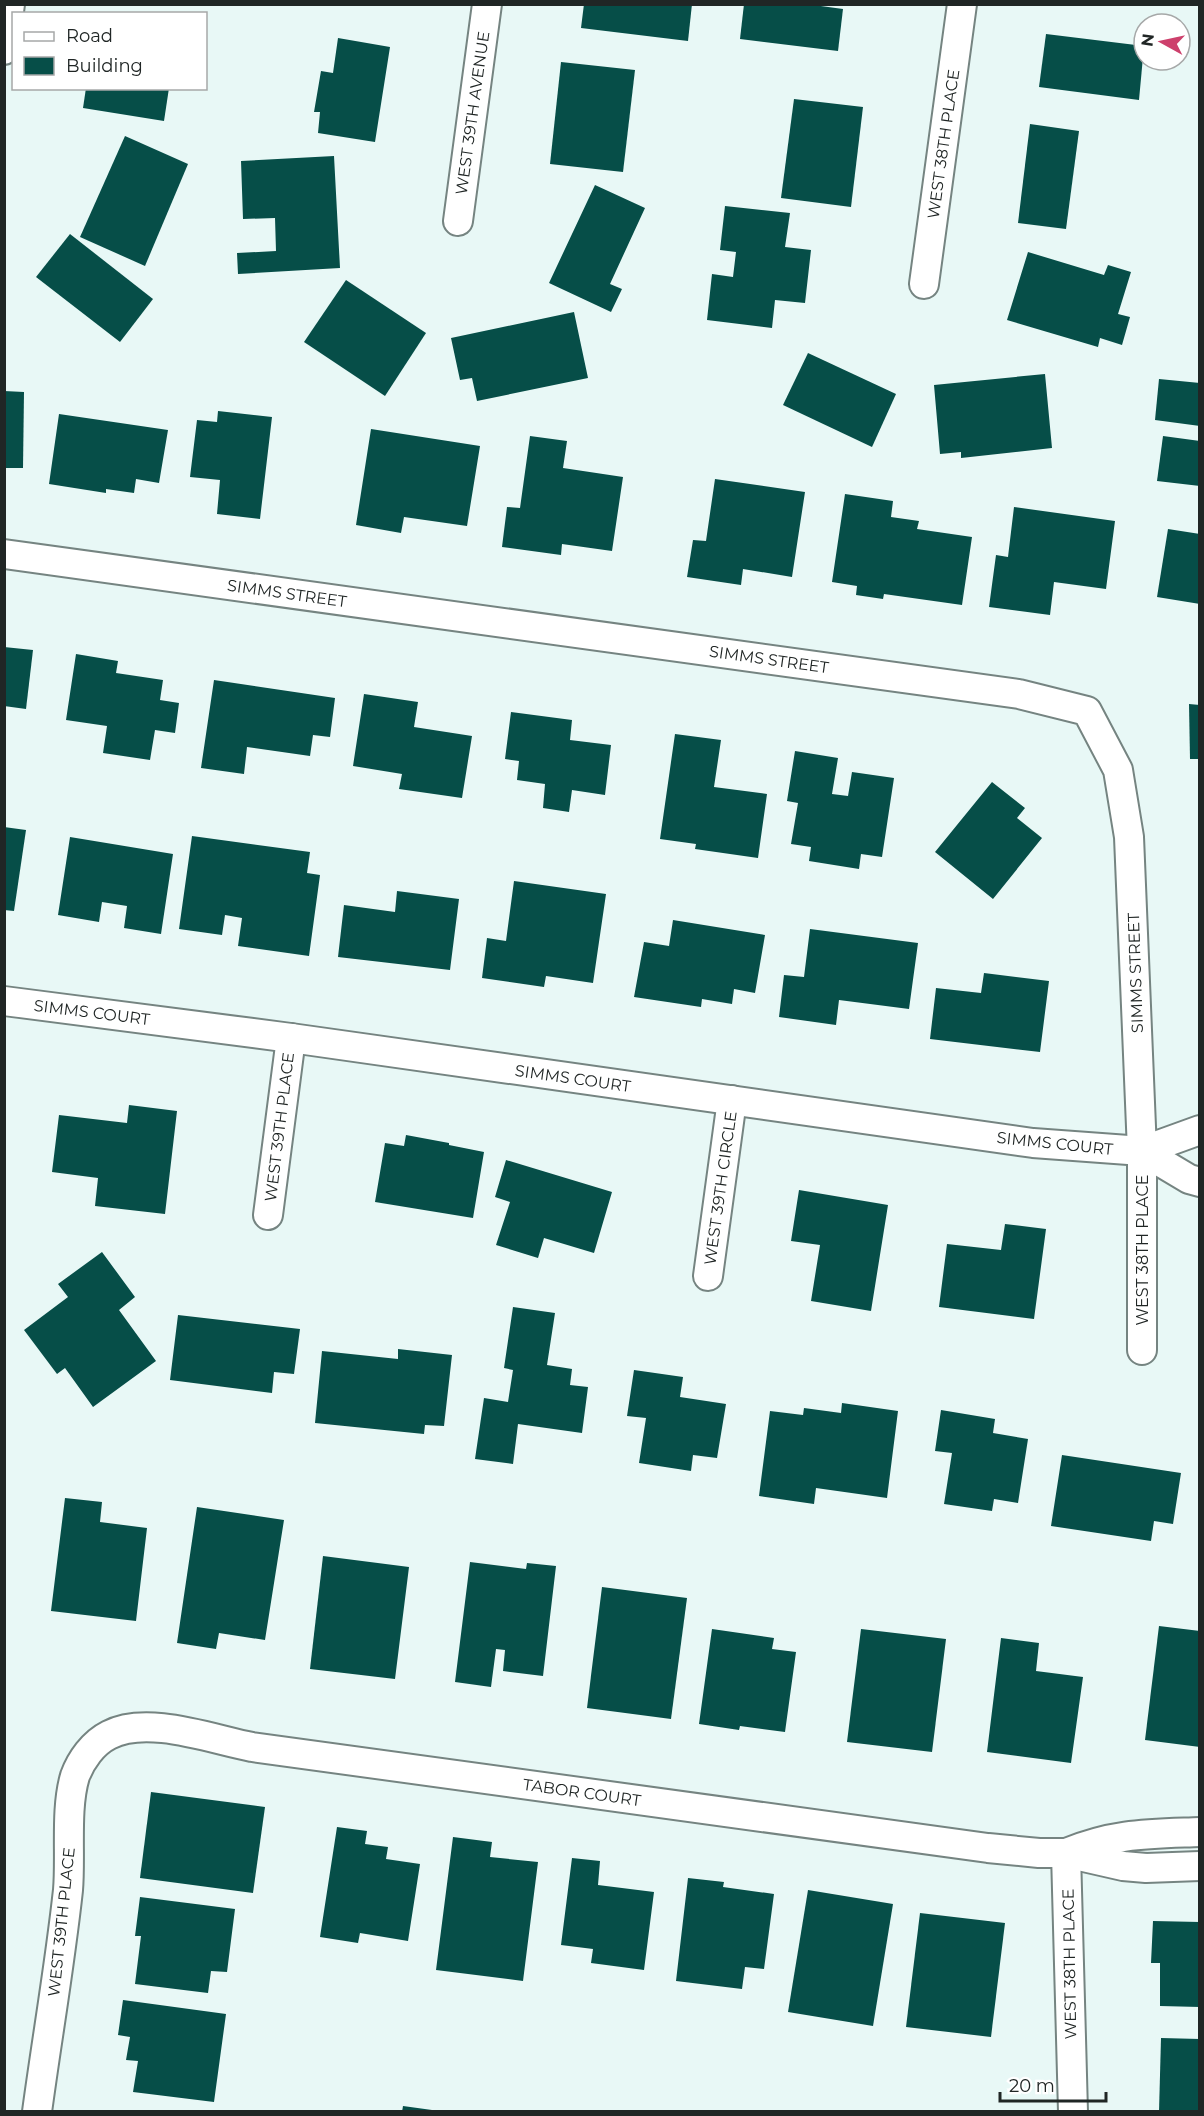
<svg xmlns="http://www.w3.org/2000/svg" width="1204" height="2116" font-family="Montserrat,sans-serif">
  <style>
    .building { fill: #064e48 }
    .lines { fill: none; stroke-linecap: round; stroke-linejoin: round }
    .street-casing { stroke: #758481; stroke-width: 32 }
    .street { stroke: #fff; stroke-width: 28 }
    .labels { text-anchor: middle; stroke-width: 6; stroke-linejoin: round; paint-order: stroke }
    .street-label { font-size: 16px; fill: #202625; stroke: #fff }
  </style>
  <rect width="100%" height="100%" fill="#e8f8f6"/>
  <!-- building -->
  <g class="building">
    <polygon points="584,4 692,4 688,41 581,28"/>
    <polygon points="744,4 806,4 843,9 838,51 740,39"/>
    <polygon points="1046,34 1144,46 1139,100 1039,87"/>
    <polygon points="338,38 390,47 375,142 318,133 320,112 314,112 321,71 333,73"/>
    <polygon points="561,62 635,70 623,172 550,164"/>
    <polygon points="86,88 169,88 164,121 83,108"/>
    <polygon points="794,99 863,107 851,207 781,198"/>
    <polygon points="1030,124 1079,131 1066,229 1018,223"/>
    <polygon points="125,136 188,164 145,266 80,237"/>
    <polygon points="334,156 340,268 238,274 237,253 276,251 275,218 243,219 241,161"/>
    <polygon points="595,185 645,208 610,284 622,289 611,312 549,283"/>
    <polygon points="725,206 790,213 785,247 811,250 805,303 775,300 772,328 707,320 712,274 733,277 736,252 720,250"/>
    <polygon points="70,234 153,299 120,342 36,277"/>
    <polygon points="1028,252 1104,275 1108,265 1131,272 1118,314 1130,317 1122,345 1100,338 1098,347 1007,320"/>
    <polygon points="346,280 426,333 385,396 304,342"/>
    <polygon points="574,312 588,378 477,401 472,378 460,380 451,338"/>
    <polygon points="808,353 896,394 872,447 783,405"/>
    <polygon points="1045,374 1052,448 961,458 961,452 940,454 934,385"/>
    <polygon points="1159,379 1200,383 1200,426 1155,420"/>
    <polygon points="4,391 24,392 23,468 4,468"/>
    <polygon points="218,411 272,417 260,519 217,514 220,480 190,477 197,420 217,422"/>
    <polygon points="59,414 168,430 159,483 136,479 134,493 106,489 106,493 49,484"/>
    <polygon points="371,429 480,446 467,526 404,517 401,533 356,525"/>
    <polygon points="530,436 567,441 563,468 623,477 612,551 562,544 561,555 502,547 507,507 520,508"/>
    <polygon points="1163,436 1200,441 1200,486 1157,481"/>
    <polygon points="715,479 805,492 792,577 743,569 741,585 687,577 693,540 706,541"/>
    <polygon points="845,494 893,501 891,517 919,521 917,529 972,537 962,605 884,594 883,599 856,595 857,586 832,582"/>
    <polygon points="1014,507 1115,521 1106,589 1054,582 1050,615 989,607 996,555 1008,557"/>
    <polygon points="1168,529 1200,534 1200,604 1157,597"/>
    <polygon points="4,647 33,650 26,709 4,706"/>
    <polygon points="76,654 118,661 116,673 163,680 160,700 179,703 175,733 155,730 150,760 103,753 107,726 66,720"/>
    <polygon points="214,680 335,698 330,737 313,735 310,756 247,747 244,774 201,768"/>
    <polygon points="364,694 418,702 414,727 472,736 462,798 399,789 402,774 353,766"/>
    <polygon points="1189,704 1200,705 1200,759 1190,759"/>
    <polygon points="511,712 572,720 570,740 611,745 605,795 572,790 569,812 543,808 545,784 517,780 519,761 505,759"/>
    <polygon points="675,734 721,740 714,787 767,794 758,858 695,849 696,844 660,839"/>
    <polygon points="795,751 838,758 832,794 848,796 852,772 894,778 882,857 861,854 859,869 809,861 811,847 791,844 798,803 787,801"/>
    <polygon points="992,782 1025,808 1017,818 1042,838 993,899 935,852"/>
    <polygon points="4,827 26,830 14,911 4,910"/>
    <polygon points="192,836 310,852 307,873 320,875 309,956 238,946 242,918 225,915 222,935 179,929"/>
    <polygon points="70,837 173,854 161,934 124,928 127,906 102,902 99,922 58,915"/>
    <polygon points="514,881 606,894 593,983 546,976 544,987 482,978 487,938 506,941"/>
    <polygon points="397,891 459,899 450,970 338,957 344,905 395,912"/>
    <polygon points="673,920 765,935 755,993 734,989 732,1004 702,999 701,1007 634,997 644,942 669,946"/>
    <polygon points="810,929 918,943 909,1009 839,1000 836,1025 779,1017 784,975 804,977"/>
    <polygon points="984,973 1049,981 1040,1052 930,1039 936,988 981,993"/>
    <polygon points="129,1105 177,1111 165,1214 95,1206 98,1178 52,1172 59,1115 127,1123"/>
    <polygon points="406,1135 449,1143 449,1145 484,1152 473,1218 375,1202 385,1143 404,1146"/>
    <polygon points="506,1160 612,1192 594,1253 544,1238 538,1258 496,1245 510,1202 495,1197"/>
    <polygon points="799,1190 888,1205 871,1311 811,1301 820,1245 791,1241"/>
    <polygon points="1005,1224 1046,1229 1034,1319 939,1307 947,1244 1001,1250"/>
    <polygon points="102,1252 135,1297 119,1310 156,1361 93,1407 65,1368 57,1374 24,1330 68,1297 58,1284"/>
    <polygon points="513,1307 555,1313 547,1365 572,1369 570,1385 588,1387 582,1433 518,1424 513,1464 475,1459 484,1398 508,1402 513,1370 504,1368"/>
    <polygon points="178,1315 300,1329 294,1374 274,1372 272,1393 170,1380"/>
    <polygon points="398,1349 452,1355 444,1426 425,1425 424,1434 315,1423 322,1351 398,1359"/>
    <polygon points="634,1370 683,1377 680,1397 726,1404 717,1458 693,1455 691,1471 639,1463 646,1418 627,1416"/>
    <polygon points="842,1403 898,1411 887,1498 816,1488 814,1504 759,1496 770,1411 803,1415 804,1408 841,1413"/>
    <polygon points="941,1410 995,1419 993,1433 1028,1439 1018,1503 994,1499 992,1511 944,1504 952,1453 935,1451"/>
    <polygon points="1062,1455 1181,1473 1173,1524 1154,1521 1151,1541 1051,1526"/>
    <polygon points="65,1498 102,1502 100,1522 147,1528 136,1621 51,1611"/>
    <polygon points="197,1507 284,1520 265,1640 219,1633 216,1649 177,1643"/>
    <polygon points="323,1556 409,1567 395,1679 310,1669"/>
    <polygon points="470,1562 526,1569 527,1563 556,1566 543,1676 503,1671 505,1650 496,1649 491,1687 455,1682"/>
    <polygon points="602,1587 687,1598 671,1719 587,1708"/>
    <polygon points="1159,1626 1200,1631 1200,1747 1145,1740"/>
    <polygon points="712,1629 774,1638 772,1649 796,1652 785,1732 740,1726 739,1730 699,1724"/>
    <polygon points="861,1629 946,1639 932,1752 847,1742"/>
    <polygon points="1001,1638 1039,1643 1036,1671 1083,1677 1071,1763 987,1752"/>
    <polygon points="151,1792 265,1807 253,1893 140,1878"/>
    <polygon points="337,1827 367,1831 365,1844 388,1847 386,1859 420,1864 408,1941 360,1933 358,1943 320,1937"/>
    <polygon points="453,1837 492,1842 490,1857 538,1862 523,1981 436,1970"/>
    <polygon points="572,1858 600,1861 598,1885 654,1892 644,1970 591,1963 593,1949 561,1945"/>
    <polygon points="688,1878 724,1882 723,1887 774,1894 764,1969 745,1967 742,1989 676,1981"/>
    <polygon points="808,1890 893,1904 873,2026 788,2012"/>
    <polygon points="140,1897 235,1909 227,1972 211,1971 208,1993 135,1984 141,1936 135,1936"/>
    <polygon points="920,1913 1005,1923 991,2037 906,2027"/>
    <polygon points="1153,1921 1200,1922 1200,2007 1160,2006 1160,1963 1151,1963"/>
    <polygon points="123,2000 226,2014 214,2102 133,2092 138,2061 126,2060 130,2037 118,2035"/>
    <polygon points="1161,2038 1200,2039 1200,2112 1159,2112"/>
    <polygon points="403,2106 432,2110 431,2112 402,2112"/>
  </g>
  <g class="lines">
    <!-- street casing -->
    <g class="street-casing">
      <g id="street">
        <polyline points="4,50 10,4"/>
        <polyline points="458,221 487,4"/>
        <polyline points="924,284 962,4"/>
        <polyline points="4,554 1019,694 1087,711 1118,770 1129,837 1142,1151 1142,1350"/>
        <polyline points="4,1001 291,1038 1033,1143 1142,1151 1200,1130"/>
        <polyline points="1142,1151 1189,1179 1200,1182"/>
        <polyline points="268,1215 291,1038"/>
        <polyline points="708,1276 732,1100"/>
        <polyline points="1066,1853 1073,2112"/>
        <path d="M1066,1853C1115,1833 1148,1834 1200,1832"/>
        <path d="M37,2112C47,2038 60,1964 68,1890C71,1855 65,1809 75,1776C81,1760 93,1743 109,1735C147,1715 211,1739 252,1747L988,1848L1039,1853H1066L1123,1866L1146,1868L1200,1866"/>
      </g>
    </g>
    <!-- street -->
    <use href="#street" class="street"/>
  </g>
  <g class="labels">
    <!-- street labels -->
    <g class="street-label">
      <text transform="translate(472 113) rotate(-82)" y="6">WEST 39TH AVENUE</text>
      <text transform="translate(943 144) rotate(-82)" y="6">WEST 38TH PLACE</text>
      <text transform="translate(287 593) rotate(8)" y="6">SIMMS STREET</text>
      <text transform="translate(769 659) rotate(8)" y="6">SIMMS STREET</text>
      <text transform="translate(1135 973) rotate(-92)" y="6">SIMMS STREET</text>
      <text transform="translate(92 1012) rotate(7)" y="6">SIMMS COURT</text>
      <text transform="translate(573 1078) rotate(8)" y="6">SIMMS COURT</text>
      <text transform="translate(279 1127) rotate(-83)" y="6">WEST 39TH PLACE</text>
      <text transform="translate(1055 1143) rotate(6)" y="6">SIMMS COURT</text>
      <text transform="translate(720 1188) rotate(-82)" y="6">WEST 39TH CIRCLE</text>
      <text transform="translate(1142 1250) rotate(-90)" y="6">WEST 38TH PLACE</text>
      <text transform="translate(582 1792) rotate(8)" y="6">TABOR COURT</text>
      <text transform="translate(61 1922) rotate(-84)" y="6">WEST 39TH PLACE</text>
      <text transform="translate(1069 1964) rotate(-91)" y="6">WEST 38TH PLACE</text>
    </g>
  </g>
  <!-- border -->
  <rect width="1204" height="2116" fill="none" stroke="#202625" stroke-width="12"/>
  <!-- legend -->
  <rect x="12" y="12" width="195" height="78" fill="#ffffff" stroke="#a6a8a8" stroke-width="1.5"/>
  <rect x="24" y="32" width="30" height="9" fill="#ffffff" stroke="#a6a8a8" stroke-width="1.5"/>
  <text x="66" y="42" font-size="18" fill="#202625">Road</text>
  <rect x="24" y="57" width="30" height="18" fill="#064e48" stroke="#a6a8a8" stroke-width="1.5"/>
  <text x="66" y="72" font-size="18" fill="#202625">Building</text>
  <!-- north arrow -->
  <g transform="translate(1162 42) rotate(278)"><circle r="28" fill="#ffffff" stroke="#a6a8a8" stroke-width="1.5"/>
  <path d="M0-4.5L10 22L0 15L-10 22Z" fill="#cd406c"/>
  <text y="-9" font-size="16" font-weight="bold" text-anchor="middle" fill="#202625">N</text>
  </g>
  <!-- scale -->
  <path d="M1000 2092v9h106v-9" fill="none" stroke="#202625" stroke-width="3"/>
  <text x="1009" y="2092" font-size="18" fill="#202625" stroke="#ffffff" stroke-width="4.5" paint-order="stroke">20 m</text>
</svg>
